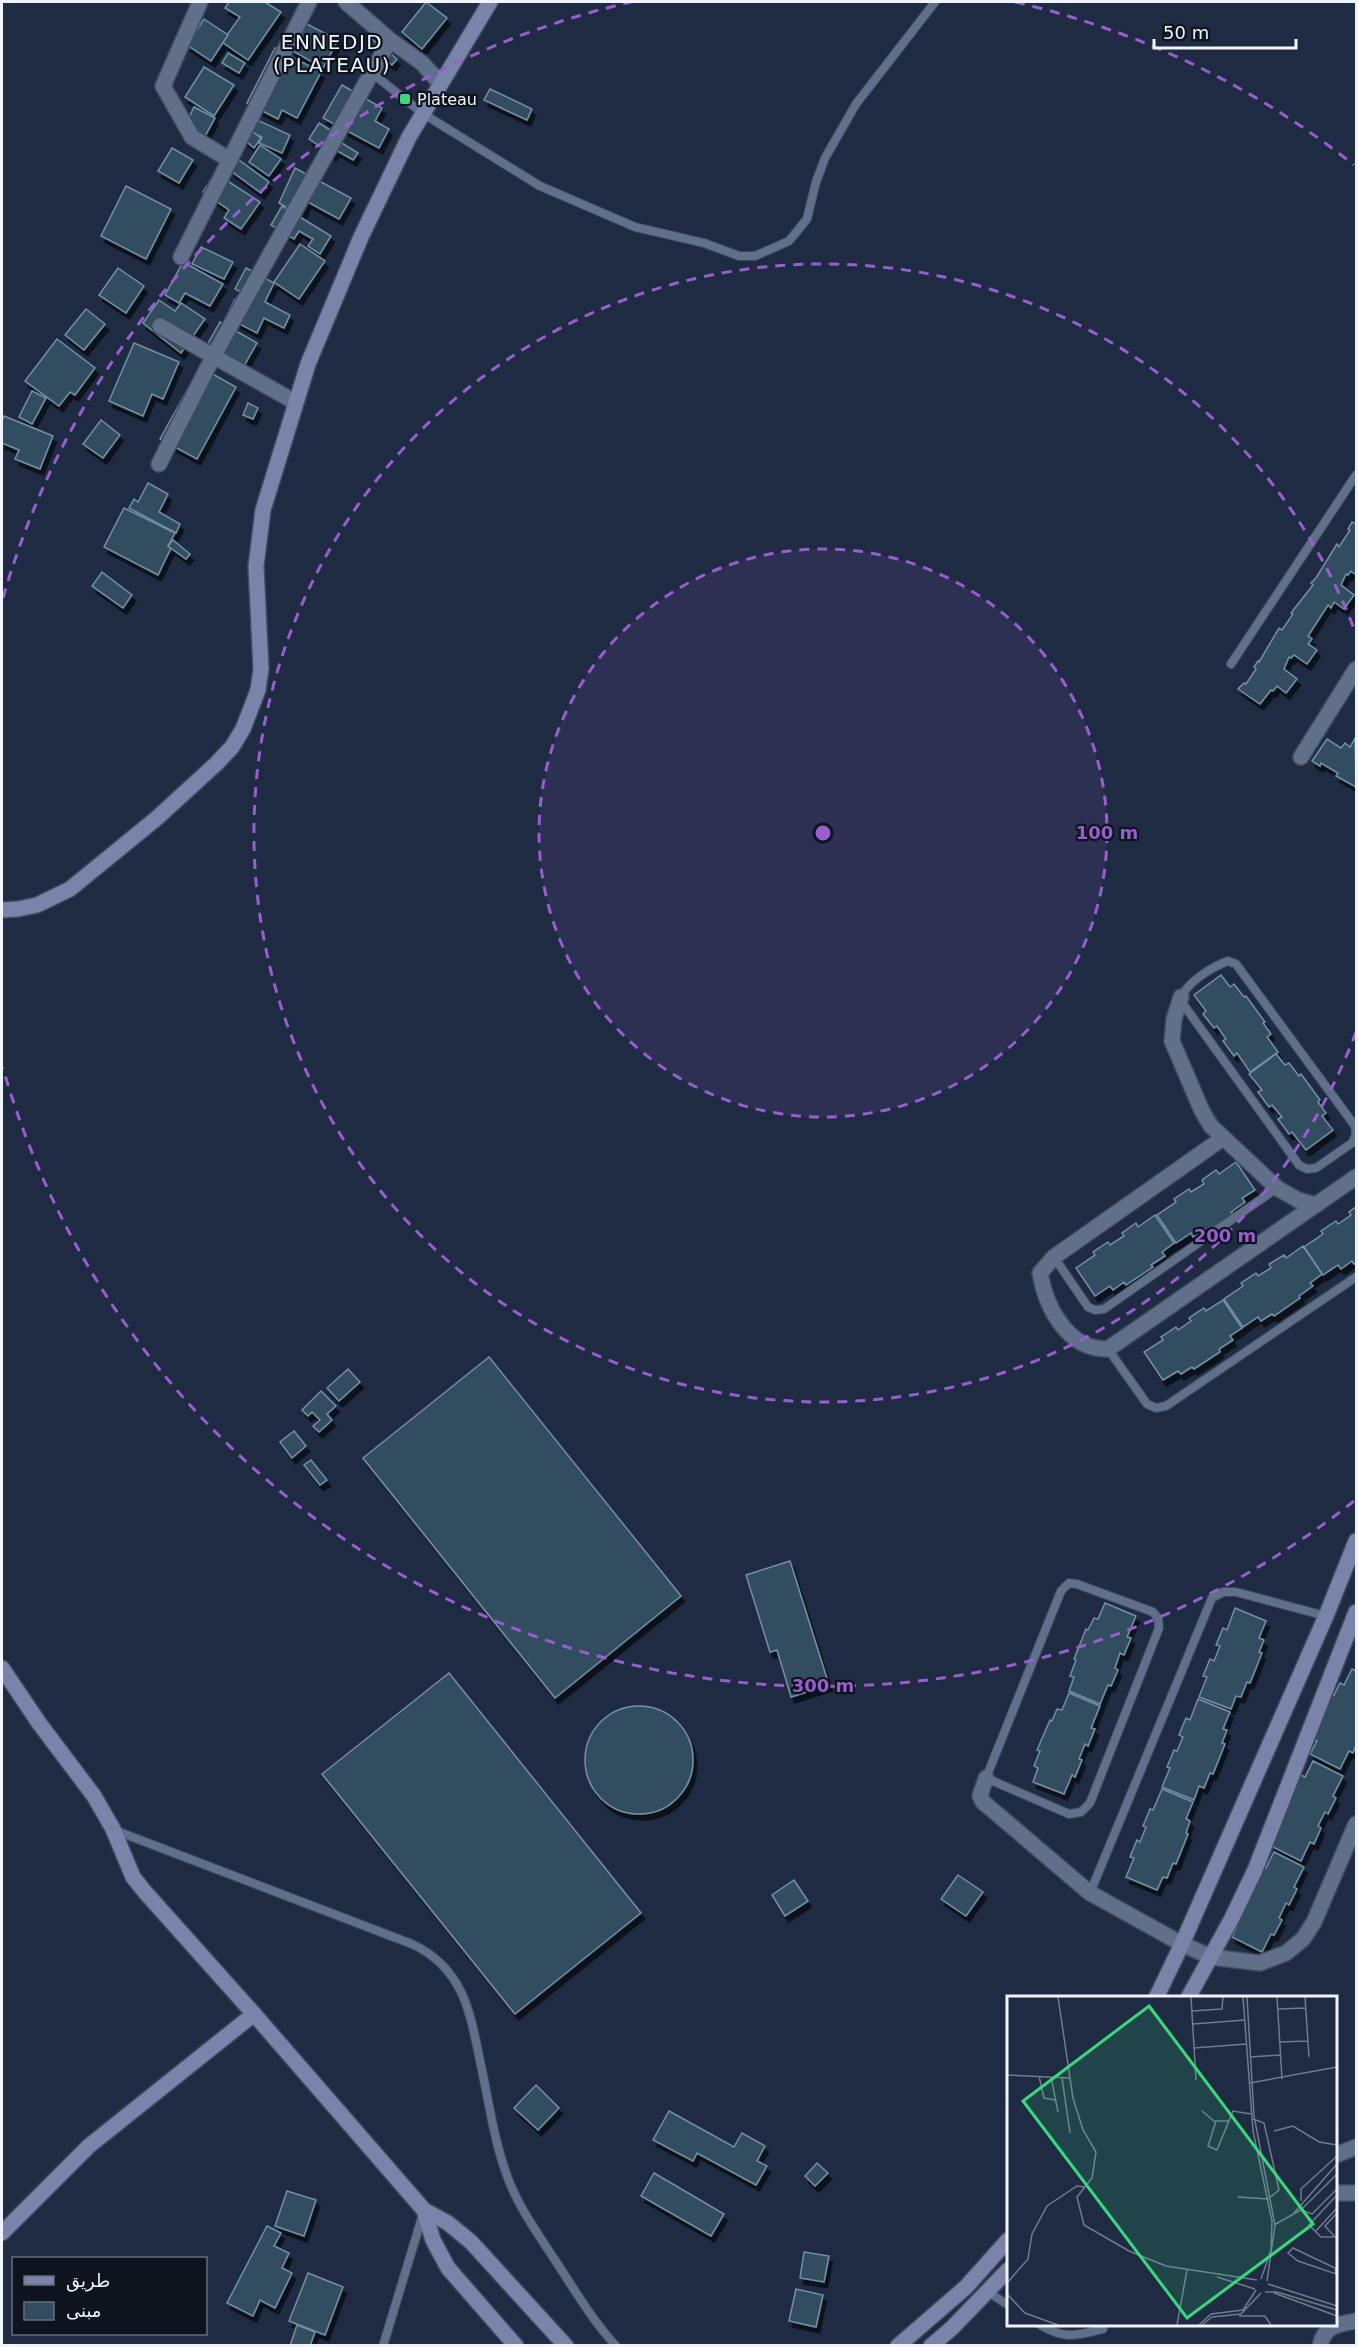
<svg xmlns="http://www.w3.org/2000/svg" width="1358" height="2347" font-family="'DejaVu Sans','Noto Sans Arabic',sans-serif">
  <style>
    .building { fill: #324d60; stroke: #7390a5; stroke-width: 1.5; filter: url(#shadow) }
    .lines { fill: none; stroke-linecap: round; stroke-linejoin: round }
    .lane-casing { stroke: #3f495b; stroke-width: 10 }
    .street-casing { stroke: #3f495b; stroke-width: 18 }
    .secondary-casing { stroke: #3f495b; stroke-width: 18 }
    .lane { stroke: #606f8a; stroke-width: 8 }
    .street { stroke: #606f8a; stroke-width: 15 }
    .secondary { stroke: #7a84aa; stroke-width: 15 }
    .ring { fill: none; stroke: #985ecf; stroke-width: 3; stroke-dasharray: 10 8 }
    .poi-dot { fill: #39d87f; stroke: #0e141e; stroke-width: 2 }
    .labels { text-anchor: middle; stroke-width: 4.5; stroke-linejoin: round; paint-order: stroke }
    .poi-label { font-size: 16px; fill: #eff4fe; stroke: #0e141e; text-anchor: start }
    .quarter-label { font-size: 20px; letter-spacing: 1.5px; fill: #eff4fe; stroke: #0e141e }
    .inset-road { fill: none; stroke: #727b8d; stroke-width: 1.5 }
    .view { fill: #39d87f; fill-opacity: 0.15; stroke: #39d87f; stroke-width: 3 }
    .inset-edge { fill: none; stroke: #eff4fe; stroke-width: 3 }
    .centre { fill: #985ecf; stroke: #0e141e; stroke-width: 3 }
    .ring-label { font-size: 18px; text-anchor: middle; font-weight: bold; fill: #985ecf; stroke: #0e141e; stroke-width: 4.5; stroke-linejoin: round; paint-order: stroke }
  </style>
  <defs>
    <filter id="shadow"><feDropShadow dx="3.5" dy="6" stdDeviation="0" flood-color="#0009"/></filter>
  </defs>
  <rect width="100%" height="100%" fill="#1e2b42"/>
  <!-- building -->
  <g class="building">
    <polygon points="229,2 265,2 281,12 248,60 222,42 240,17 225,8"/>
    <polygon points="426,2 447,18 422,49 402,32"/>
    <polygon points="204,19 228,35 211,61 187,45"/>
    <polygon points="292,19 306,26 307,24 338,40 323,68 291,50 295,42 283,36"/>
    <polygon points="372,39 397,59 392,65 367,45"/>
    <polygon points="275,48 321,72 297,118 282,110 278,119 247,103"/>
    <polygon points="228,53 245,63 239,73 222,63"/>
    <polygon points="204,67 234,85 214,116 185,97"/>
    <polygon points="342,85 382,108 375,121 389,129 379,148 323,118"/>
    <polygon points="490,89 532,109 527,120 484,100"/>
    <polygon points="194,107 215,118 204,138 184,128"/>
    <polygon points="244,114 290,135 282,153 259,143 262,137 239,127"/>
    <polygon points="319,123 340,136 337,140 358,153 353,160 336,150 333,155 309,139"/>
    <polygon points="249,129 261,138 254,148 242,138"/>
    <polygon points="260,145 281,159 269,176 249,162"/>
    <polygon points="172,148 193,160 179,183 158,171"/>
    <polygon points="239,160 269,182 261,193 231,171"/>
    <polygon points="295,168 351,198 339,219 308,202 301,216 279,203"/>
    <polygon points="215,173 260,202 241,229 224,218 229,210 203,192"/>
    <polygon points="126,186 171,209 146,259 101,236"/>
    <polygon points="282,206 331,236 320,254 308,246 313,239 299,231 294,239 271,225"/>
    <polygon points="300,244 325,261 299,299 274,282"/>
    <polygon points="201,247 233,262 224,279 192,264"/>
    <polygon points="183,262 223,284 210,306 185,293 179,303 165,295"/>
    <polygon points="118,268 144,286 126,313 99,295"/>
    <polygon points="246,268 274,283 265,302 290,315 284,328 264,318 257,333 226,317 235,299 245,304 249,296 235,289"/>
    <polygon points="159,300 175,311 181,303 205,319 181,353 143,323"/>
    <polygon points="86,309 105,324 84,350 65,335"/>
    <polygon points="220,322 257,343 244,366 201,356"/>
    <polygon points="57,339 95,368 75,395 70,392 59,406 25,381"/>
    <polygon points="134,343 179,362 163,399 152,394 143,416 109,401"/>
    <polygon points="200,367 236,387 197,459 160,439"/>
    <polygon points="32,391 46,398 32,424 19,417"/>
    <polygon points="248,403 258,408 253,419 243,415"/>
    <polygon points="4,416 53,436 40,469 15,459 19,450 2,443 2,421"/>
    <polygon points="101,420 120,435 103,458 83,444"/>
    <polygon points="148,483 168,494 159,512 180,524 176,533 129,508 134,499 138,502"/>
    <polygon points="124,508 175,533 168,546 171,548 158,575 104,547"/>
    <polygon points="1352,522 1356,524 1356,575 1351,571 1348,575 1346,574 1341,585 1354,595 1344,609 1334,602 1331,608 1328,605 1308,636 1312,639 1308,644 1317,650 1307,664 1294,655 1291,658 1289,657 1284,669 1297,679 1286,693 1277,686 1273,691 1271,690 1260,704 1238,689 1244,683 1246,684 1256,669 1254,667 1258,661 1259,662 1279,628 1282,630 1293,614 1291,613 1313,585 1311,583 1316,578 1337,544 1339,547 1350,530 1348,529"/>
    <polygon points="173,540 190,554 186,559 168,546"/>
    <polygon points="102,572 132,595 123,608 92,586"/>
    <polygon points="1355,738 1356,787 1336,776 1338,773 1321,763 1320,766 1312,761 1327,739 1341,748 1345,743 1350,747"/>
    <polygon points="1221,975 1230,987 1234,984 1244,997 1246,996 1265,1022 1263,1023 1271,1034 1267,1037 1278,1052 1250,1072 1237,1053 1234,1056 1223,1041 1226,1039 1217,1026 1214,1028 1203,1014 1206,1011 1194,995"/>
    <polygon points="1276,1054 1285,1065 1289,1063 1299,1076 1301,1074 1320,1100 1318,1102 1326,1113 1322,1116 1333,1130 1306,1150 1292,1132 1289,1134 1278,1119 1282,1117 1272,1105 1269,1107 1258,1092 1262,1090 1249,1074"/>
    <polygon points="1236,1162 1255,1190 1242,1198 1245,1202 1231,1212 1233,1214 1206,1232 1205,1229 1193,1237 1191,1233 1176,1243 1157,1215 1176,1202 1174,1199 1189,1189 1191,1192 1204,1184 1202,1180 1216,1170 1219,1174"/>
    <polygon points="1356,1207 1356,1262 1354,1264 1352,1261 1341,1269 1338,1265 1323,1275 1304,1247 1323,1234 1321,1231 1336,1221 1338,1224 1351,1215 1349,1212"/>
    <polygon points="1155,1215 1174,1243 1162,1252 1165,1256 1151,1265 1153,1267 1126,1285 1124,1282 1113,1290 1110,1286 1095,1296 1076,1268 1095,1255 1093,1252 1108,1242 1110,1245 1124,1236 1122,1233 1136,1223 1138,1227"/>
    <polygon points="1303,1246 1322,1274 1310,1283 1313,1286 1299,1296 1300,1298 1274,1316 1272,1314 1261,1321 1258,1317 1243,1327 1224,1299 1243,1286 1241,1283 1256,1273 1258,1276 1271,1268 1269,1264 1284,1255 1286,1258"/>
    <polygon points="1223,1300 1242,1328 1230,1336 1233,1340 1219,1349 1220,1352 1194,1369 1192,1367 1181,1374 1178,1371 1163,1380 1144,1352 1163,1340 1161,1337 1176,1327 1178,1330 1191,1321 1189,1318 1204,1308 1206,1311"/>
    <polygon points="489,1357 681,1596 555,1698 363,1458"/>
    <polygon points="348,1369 360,1382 339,1401 327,1388"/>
    <polygon points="321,1391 336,1406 327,1414 332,1420 319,1432 313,1426 320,1420 312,1412 308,1416 302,1410"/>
    <polygon points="294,1431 306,1446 292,1458 280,1442"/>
    <polygon points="311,1460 327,1480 320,1485 304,1465"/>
    <polygon points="790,1561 829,1685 791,1697 777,1650 770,1652 746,1575"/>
    <polygon points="1105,1603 1136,1616 1127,1637 1131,1638 1124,1655 1120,1653 1115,1668 1118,1670 1111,1686 1108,1685 1100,1704 1069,1691 1074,1677 1070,1676 1076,1660 1074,1659 1086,1629 1088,1630 1094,1618 1098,1619"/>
    <polygon points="1235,1608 1266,1621 1259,1638 1264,1640 1259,1652 1262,1653 1250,1683 1247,1682 1241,1697 1236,1696 1231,1709 1199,1697 1207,1677 1203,1676 1210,1659 1214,1661 1220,1646 1216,1645 1223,1628 1227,1630"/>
    <polygon points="1352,1669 1356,1671 1356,1745 1353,1753 1349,1751 1340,1769 1310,1754 1317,1741 1312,1739 1331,1694 1334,1695 1340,1683 1344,1685"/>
    <polygon points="449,1673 641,1913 515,2014 322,1774"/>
    <polygon points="1069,1693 1100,1706 1091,1728 1095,1729 1088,1746 1085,1744 1079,1759 1082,1760 1075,1777 1072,1775 1064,1794 1033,1782 1038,1768 1034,1766 1040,1751 1037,1750 1050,1720 1052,1721 1057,1709 1062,1710"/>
    <polygon points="1198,1699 1230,1712 1223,1729 1227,1730 1222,1743 1225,1744 1213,1774 1210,1773 1204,1788 1199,1786 1194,1800 1162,1787 1170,1768 1167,1767 1174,1750 1177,1751 1183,1737 1179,1735 1186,1718 1190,1720"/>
    <circle cx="639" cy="1760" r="54"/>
    <polygon points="1313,1761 1343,1776 1333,1796 1336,1798 1328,1814 1325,1812 1318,1826 1321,1828 1314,1844 1310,1842 1301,1861 1271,1846 1295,1787 1301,1775 1305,1777"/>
    <polygon points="1162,1789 1193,1802 1186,1819 1190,1821 1186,1833 1188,1834 1176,1864 1173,1863 1167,1878 1163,1877 1157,1890 1126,1877 1134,1858 1130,1857 1137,1840 1140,1842 1146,1827 1143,1826 1150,1809 1153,1810"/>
    <polygon points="1274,1852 1304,1867 1294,1887 1297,1889 1289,1905 1286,1903 1279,1918 1282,1920 1274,1935 1271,1934 1262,1952 1232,1937 1238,1924 1234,1922 1262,1866 1266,1868"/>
    <polygon points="958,1875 983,1892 966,1916 941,1899"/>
    <polygon points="794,1880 808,1901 785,1916 772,1895"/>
    <polygon points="536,2085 559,2108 538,2130 514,2108"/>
    <polygon points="669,2111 734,2147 742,2133 765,2146 757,2161 767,2166 756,2185 697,2153 693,2161 653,2140"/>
    <polygon points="817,2163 828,2173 815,2186 805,2176"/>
    <polygon points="654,2173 724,2214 711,2236 641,2196"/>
    <polygon points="287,2191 316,2200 304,2236 275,2226"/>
    <polygon points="267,2226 281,2233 274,2246 289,2253 282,2268 292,2273 275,2308 260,2300 253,2316 227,2303"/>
    <polygon points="804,2252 829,2256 824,2282 800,2278"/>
    <polygon points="308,2273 343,2287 325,2335 289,2321"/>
    <polygon points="796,2289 823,2295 816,2327 789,2321"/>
    <polygon points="297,2325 315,2332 310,2346 290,2346"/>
  </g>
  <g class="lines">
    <!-- lane casing -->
    <g class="lane-casing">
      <g id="lane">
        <polyline points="372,73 422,113 540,186 635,227 704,243 739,256 755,256 789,241 807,219 816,182 825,158 856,104 935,2"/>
        <polyline points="1231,664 1356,475"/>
        <path d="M1228,961L1236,964L1355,1126L1356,1135L1352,1143L1316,1168L1307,1169L1299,1165L1183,1004L1181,997C1189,981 1212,967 1228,961Z"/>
        <polyline points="1054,1257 1088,1307 1095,1310 1104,1309 1277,1188"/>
        <polyline points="1108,1349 1147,1404 1156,1408 1166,1406 1356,1277"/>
        <polygon points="1069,1583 1077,1584 1153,1612 1158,1618 1159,1628 1090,1803 1081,1812 1069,1814 986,1778 1061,1591"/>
        <path d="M114,1830L412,1944C463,1968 470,2011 480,2061C489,2101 494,2143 509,2181C520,2209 538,2234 555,2260C574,2289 592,2320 616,2346"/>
        <polyline points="1090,1893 1212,1598 1223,1592 1236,1592 1326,1616"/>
        <polyline points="988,2292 1008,2305"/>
        <path d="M1039,2324C1065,2340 1075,2336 1103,2329"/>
        <polyline points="383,2346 423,2214"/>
      </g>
    </g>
    <!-- street casing -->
    <g class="street-casing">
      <g id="street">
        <polyline points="200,2 163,86 192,137 230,160"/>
        <polyline points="346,2 390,40 422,63 440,83"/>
        <polyline points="181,257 309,2"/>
        <polyline points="160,326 295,402"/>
        <polyline points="159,464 214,355 390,40"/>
        <polyline points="1301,757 1356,669"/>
        <polyline points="1181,997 1174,1019 1172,1041 1202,1111 1211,1126 1277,1188 1298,1200 1316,1205"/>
        <path d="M1223,1138L1054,1257L1040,1273C1046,1308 1068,1350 1108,1349L1356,1177"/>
        <polyline points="986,1778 980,1796 983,1802 1090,1893 1182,1944 1211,1957 1260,1963 1286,1953 1303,1939 1314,1922 1356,1824"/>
        <polyline points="1336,2155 1356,2147"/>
        <polyline points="1336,2193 1356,2193"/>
        <path d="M1320,2346C1324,2325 1339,2324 1356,2321"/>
      </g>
    </g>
    <!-- secondary casing -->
    <g class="secondary-casing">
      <g id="secondary">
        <polyline points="2,910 18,909 37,905 70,889 157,818 217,763 232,747 243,729 258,690 261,669 256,566 263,510 308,364 361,237 409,137 490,2"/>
        <polyline points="2,1668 39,1723 94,1796 113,1829 133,1877 145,1892 254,2014 424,2210 448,2223 471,2242 566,2346"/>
        <polyline points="1156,1998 1182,1944 1326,1616 1356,1541"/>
        <polyline points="1188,1998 1232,1918 1255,1870 1356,1612"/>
        <polyline points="424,2210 433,2240 448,2268 516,2346"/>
        <polyline points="2,2233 89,2146 254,2014"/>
        <polyline points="898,2346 966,2287 1008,2240"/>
        <polyline points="931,2346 952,2328 1008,2270"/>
      </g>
    </g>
    <!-- lane -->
    <use href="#lane" class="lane"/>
    <!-- street -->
    <use href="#street" class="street"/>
    <!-- secondary -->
    <use href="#secondary" class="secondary"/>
  </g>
  <!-- distance rings -->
  <circle cx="823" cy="833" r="284" fill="#985ecf" fill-opacity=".12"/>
  <g class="ring">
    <circle cx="823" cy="833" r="284"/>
    <path d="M1356 1032A569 569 0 1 1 1356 634"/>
    <path d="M1354 1501A853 853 0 0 1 3 1068M3 598A853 853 0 0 1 631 2M1015 2A853 853 0 0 1 1354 165"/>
  </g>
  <!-- markers -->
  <rect class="poi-dot" x="399" y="93" width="12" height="12" rx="3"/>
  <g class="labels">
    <!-- poi labels -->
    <g class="poi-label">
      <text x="417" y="105">Plateau</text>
    </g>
    <!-- quarter labels -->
    <g class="quarter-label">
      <text x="332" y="49">ENNEDJD<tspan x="332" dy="23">(PLATEAU)</tspan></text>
    </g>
  </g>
  <!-- overview -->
  <g transform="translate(1007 1996)">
    <rect width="330" height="330" fill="#1e2b42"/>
    <path class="inset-road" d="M51,1L66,102L76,134L89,156L85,182L70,201L77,229L122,255L159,270L250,284M184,1L189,84M236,1L246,135L265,225L264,254L254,283M240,1L247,120L268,229L260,285M270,1L275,83M298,1L302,61M271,13L299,12M185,15L215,13L216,1M186,28L238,24M273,46L301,45M187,52L239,48M243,61L273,59M0,79L63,82M32,80L37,102L48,104M44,81L51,116M55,82L63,137M243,87L330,71M195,115L207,125H222M209,125L201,150L210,154L226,115L244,118M267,135L286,130L312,146L330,149M231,201L261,203L272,194L257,127L246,123M294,205V193L330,160M294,214L305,218L330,193M287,217L330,168M330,217L318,230L330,243M267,229L294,214L330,178M308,236L330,212M327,241H314L302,229L330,199M286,252L328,272L329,278L291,265L281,257ZM210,281L248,293M0,287L21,263L25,238L40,210L70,190L78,191M261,288L330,310M258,296H270L330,314M267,297L330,320M0,298L18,317L51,329M232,320H258L264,329M170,329L180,274M192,329L204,318L236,314L249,294M195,329L205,321L234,318L254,297"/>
    <path class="view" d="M142,10L306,228L180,322L16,105Z"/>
    <rect width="330" height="330" class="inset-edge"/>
  </g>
  <circle cx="823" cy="833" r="9" class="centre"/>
  <g class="ring-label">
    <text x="1107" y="839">100 m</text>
    <text x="1225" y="1242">200 m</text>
    <text x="823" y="1692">300 m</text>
  </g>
  <!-- border -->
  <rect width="1358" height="2347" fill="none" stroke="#eff4fe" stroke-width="6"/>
  <!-- legend -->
  <rect x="12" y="2257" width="195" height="78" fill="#0e141e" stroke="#686e78" stroke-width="1.5"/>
  <rect x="24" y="2276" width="30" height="9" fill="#7a84aa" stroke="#686e78" stroke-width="1.5"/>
  <text x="66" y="2287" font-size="18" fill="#eff4fe">طريق</text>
  <rect x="24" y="2302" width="30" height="18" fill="#324d60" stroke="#686e78" stroke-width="1.5"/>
  <text x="66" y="2317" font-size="18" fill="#eff4fe">مبنى</text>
  <!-- scale -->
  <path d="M1154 39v9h142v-9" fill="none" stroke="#eff4fe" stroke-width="3"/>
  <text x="1163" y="39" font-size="18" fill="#eff4fe" stroke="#0e141e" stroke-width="4.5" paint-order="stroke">50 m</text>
</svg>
